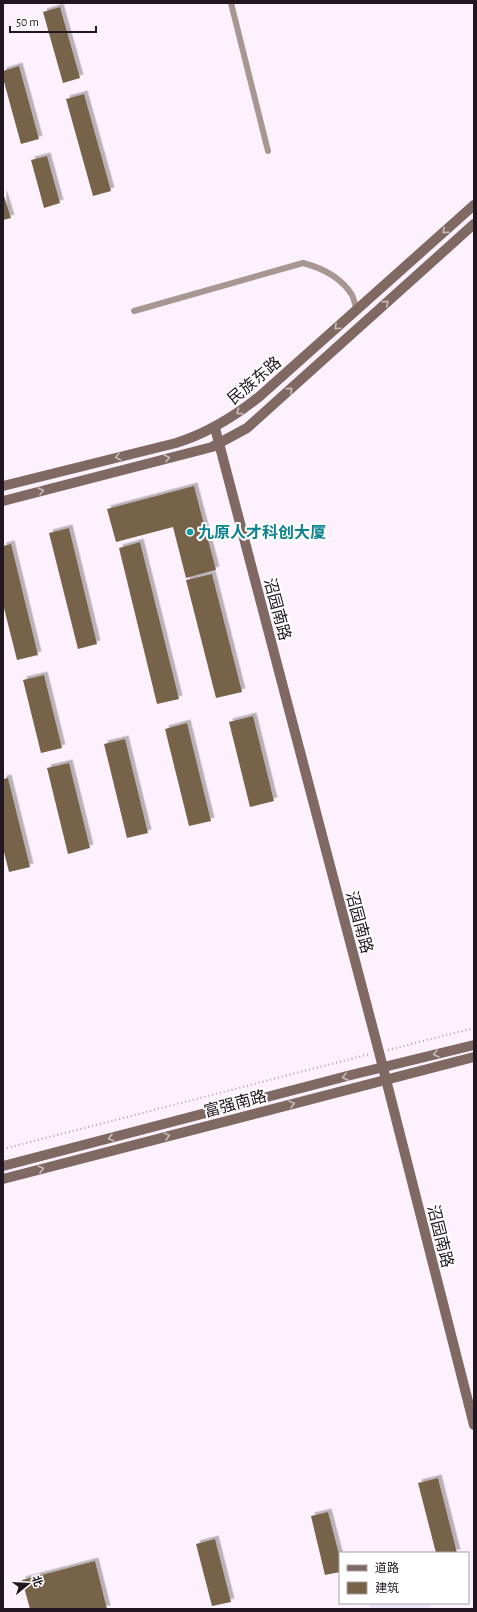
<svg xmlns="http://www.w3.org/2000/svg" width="477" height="1612" font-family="'Alegreya Sans','Noto Sans SC',sans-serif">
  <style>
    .education { fill: #eee7fc }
    .building { fill: #776448; filter: url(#shadow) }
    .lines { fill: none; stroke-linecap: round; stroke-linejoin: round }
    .path { stroke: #aba1ab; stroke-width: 2; stroke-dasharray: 1 3; stroke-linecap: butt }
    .lane { stroke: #a79692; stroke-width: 6 }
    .secondary { stroke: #816963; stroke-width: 10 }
    .oneway { stroke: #c6bcb9 }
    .culture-dot { fill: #0f9aa8; stroke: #fff; stroke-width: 1.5 }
    .labels { text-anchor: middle; stroke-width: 4; stroke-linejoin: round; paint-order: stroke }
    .street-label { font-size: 16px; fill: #211721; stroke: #fff }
    .culture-label { font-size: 16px; font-weight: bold; fill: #0d838f; stroke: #fff; text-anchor: start }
  </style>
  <defs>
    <filter id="shadow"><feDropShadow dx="3.5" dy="-3.5" stdDeviation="0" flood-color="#0004"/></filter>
  </defs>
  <rect width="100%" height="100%" fill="#fcf1fc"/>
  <!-- education -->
  <polygon class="education" points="370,1603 429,1603 431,1609 371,1609"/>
  <!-- building -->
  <g class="building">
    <polygon points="60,7 80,78 63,83 43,12"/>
    <polygon points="19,66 39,139 21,144 3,78 3,71"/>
    <polygon points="84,94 111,191 93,196 66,99"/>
    <polygon points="47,156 60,203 44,208 31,160"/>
    <polygon points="3,193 11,218 3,220"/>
    <polygon points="194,486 216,570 186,578 173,527 116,542 107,509"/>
    <polygon points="69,528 97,644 78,649 49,533"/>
    <polygon points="140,542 179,699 157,704 119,548"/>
    <polygon points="11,544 38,655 17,660 3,604 3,546"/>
    <polygon points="212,574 242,692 216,698 186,580"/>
    <polygon points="44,675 62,748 41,753 23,680"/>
    <polygon points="253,716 274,801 250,807 229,722"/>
    <polygon points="187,723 211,821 189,826 165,729"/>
    <polygon points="125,739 148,833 127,838 104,744"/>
    <polygon points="69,763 90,848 68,854 47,768"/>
    <polygon points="8,778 30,867 9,872 3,848 3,779"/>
    <polygon points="438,1478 457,1553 436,1553 418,1483"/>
    <polygon points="328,1512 340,1558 340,1572 325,1575 311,1516"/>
    <polygon points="215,1539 231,1602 212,1606 196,1544"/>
    <polygon points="95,1561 107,1609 30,1609 22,1580"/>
  </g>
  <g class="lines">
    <!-- path -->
    <g class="path">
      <polyline points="388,1050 474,1028"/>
      <polyline points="3,1149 370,1054"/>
    </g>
    <!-- lane -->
    <g class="lane">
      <polyline points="231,3 268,151"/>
      <path d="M134,311L303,263C322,268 341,277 352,295C354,299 355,305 357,310"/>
    </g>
    <!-- secondary -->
    <g class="secondary">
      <polyline points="215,428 379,1052 474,1425"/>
      <path d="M3,486L176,443C208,433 234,417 260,396L474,205"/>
      <polyline points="3,501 212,447 247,428 474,224"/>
      <polyline points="3,1166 351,1075 474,1045"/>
      <polyline points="3,1179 474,1057"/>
    </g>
  </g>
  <!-- one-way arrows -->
  <defs><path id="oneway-chevron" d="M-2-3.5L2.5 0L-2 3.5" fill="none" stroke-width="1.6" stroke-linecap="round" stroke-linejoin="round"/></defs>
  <g class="oneway">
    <use href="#oneway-chevron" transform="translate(445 231) rotate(138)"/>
    <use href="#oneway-chevron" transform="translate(386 303) rotate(-42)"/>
    <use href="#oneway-chevron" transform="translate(337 327) rotate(138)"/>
    <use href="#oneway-chevron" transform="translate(290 390) rotate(-42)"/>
    <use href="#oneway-chevron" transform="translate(239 412) rotate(144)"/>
    <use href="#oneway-chevron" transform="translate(118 457) rotate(166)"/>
    <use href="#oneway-chevron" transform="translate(167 458) rotate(-14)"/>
    <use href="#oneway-chevron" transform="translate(41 491) rotate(-14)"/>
    <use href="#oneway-chevron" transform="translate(436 1054) rotate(166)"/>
    <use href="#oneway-chevron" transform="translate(345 1077) rotate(166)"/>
    <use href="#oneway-chevron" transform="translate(292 1104) rotate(-15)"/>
    <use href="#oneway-chevron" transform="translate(167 1136) rotate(-15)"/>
    <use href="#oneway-chevron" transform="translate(111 1138) rotate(165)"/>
    <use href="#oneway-chevron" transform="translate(41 1169) rotate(-15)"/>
  </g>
  <!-- markers -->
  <circle class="culture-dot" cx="190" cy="532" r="4"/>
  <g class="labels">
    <!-- street labels -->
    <g class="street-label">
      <text transform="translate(254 380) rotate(-40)" y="6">民族东路</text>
      <text transform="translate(278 609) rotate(75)" y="6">沼园南路</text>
      <text transform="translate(360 922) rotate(75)" y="6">沼园南路</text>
      <text transform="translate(235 1103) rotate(-15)" y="6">富强南路</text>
      <text transform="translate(441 1236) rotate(76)" y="6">沼园南路</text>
    </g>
    <!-- culture labels -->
    <g class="culture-label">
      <text x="198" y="538">九原人才科创大厦</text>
    </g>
  </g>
  <!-- border -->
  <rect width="477" height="1612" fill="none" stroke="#211721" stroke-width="8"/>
  <!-- legend -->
  <rect x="339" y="1552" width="130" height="52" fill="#ffffff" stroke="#a6a2a6"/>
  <rect x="347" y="1565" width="20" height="6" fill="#816963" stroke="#a6a2a6"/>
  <text x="375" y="1572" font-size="12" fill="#211721">道路</text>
  <rect x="347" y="1582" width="20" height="12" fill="#776448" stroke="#a6a2a6"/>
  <text x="375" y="1592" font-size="12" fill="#211721">建筑</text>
  <!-- north arrow -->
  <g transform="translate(28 1584) rotate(72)" stroke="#ffffff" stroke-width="3" paint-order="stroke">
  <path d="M0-3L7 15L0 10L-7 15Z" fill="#211721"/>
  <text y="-6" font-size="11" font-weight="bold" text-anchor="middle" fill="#211721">北</text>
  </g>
  <!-- scale -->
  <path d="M10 26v6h86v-6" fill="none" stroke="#211721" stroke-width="2"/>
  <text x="16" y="26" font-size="12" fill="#211721" stroke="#ffffff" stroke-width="3" paint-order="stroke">50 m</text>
</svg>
